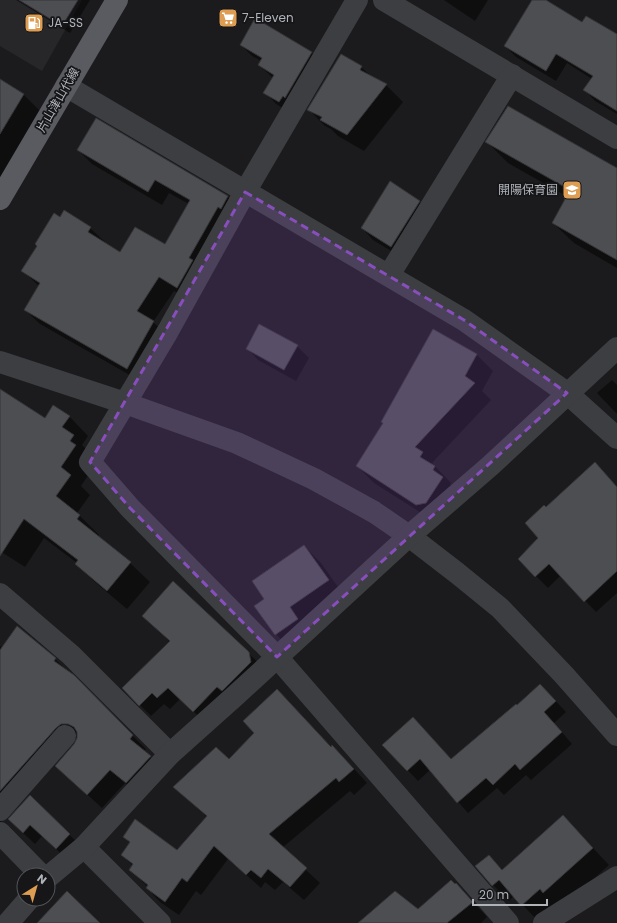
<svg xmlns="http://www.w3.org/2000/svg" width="617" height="923" font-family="Poppins,'Noto Sans JP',sans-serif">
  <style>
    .built { fill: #27272a }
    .shadow { fill: #0007 }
    .building { fill: #4d4e52; stroke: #353538 }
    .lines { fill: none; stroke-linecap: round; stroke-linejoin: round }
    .minor { stroke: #3c3e41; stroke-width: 22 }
    .major { stroke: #595b60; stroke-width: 22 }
    .marked { fill: #884ebe; fill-opacity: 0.2; stroke: #884ebe; stroke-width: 3; stroke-dasharray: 8 5; stroke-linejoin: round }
    .labels { text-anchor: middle; stroke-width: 3.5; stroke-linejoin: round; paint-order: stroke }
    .poi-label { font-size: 12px; fill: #afb4ba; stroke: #161618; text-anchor: start }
    .street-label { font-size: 12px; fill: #afb4ba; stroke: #161618 }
  </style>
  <rect width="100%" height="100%" fill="#1b1b1d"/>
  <!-- built -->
  <polygon class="built" points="0,0 82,0 42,71 0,46"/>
  <!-- shadow -->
  <g class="shadow">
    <polygon points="16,0 90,0 70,33"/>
    <polygon points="444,0 488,0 475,21"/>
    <polygon points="533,0 544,0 583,24 615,35 617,32 617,114 595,101 585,90 592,79 567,63 556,81 516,57 505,46"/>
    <polygon points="255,20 312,53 323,64 291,113 276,104 265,92 273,78 259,65 261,61 252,56 241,45"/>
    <polygon points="361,67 372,77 386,85 403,102 364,151 338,136 331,129 325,126 309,110"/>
    <polygon points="0,80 24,95 40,111 0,186"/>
    <polygon points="96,120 228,197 242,211 192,301 174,291 153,322 168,336 142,382 40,324 25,310 39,286 22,270 61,218 90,228 105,242 104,243 121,254 166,245 189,204 169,193 162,205 92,164 78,150"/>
    <polygon points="487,142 617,170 617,268 574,243 553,223 568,197 508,163"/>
    <polygon points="419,201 431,213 403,258 373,240 362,228"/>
    <polygon points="433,330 477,355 493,371 482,391 491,400 432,463 451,483 450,485 459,494 434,521 374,483 357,466 384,423"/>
    <polygon points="297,346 309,358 296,381 258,360 247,348"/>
    <polygon points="612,380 617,385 617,414 597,393"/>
    <polygon points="0,391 45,420 69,416 88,436 82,445 93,456 95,465 81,486 90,495 77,513 99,535 98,537 130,563 150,582 127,609 96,583 76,564 77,563 44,538 25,567 0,551"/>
    <polygon points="606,475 617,487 617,593 596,612 561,575 548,588 519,559 540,538 546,508"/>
    <polygon points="304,546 321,563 345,597 292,651 276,634 265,599"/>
    <polygon points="143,616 248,653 260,664 206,723 180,699 170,709 164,704 151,716 123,688 170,642"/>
    <polygon points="0,646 3,648 55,659 146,749 144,752 164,770 141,796 125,783 102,808 56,766 75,745 79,738 75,738 4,816 1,822 2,829 0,831"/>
    <polygon points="551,696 566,712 554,723 572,744 531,780 526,775 504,795 497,788 468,813 430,770 418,781 384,745 452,760"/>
    <polygon points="331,748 346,760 367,783 354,795 350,791 282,848 320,883 304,900 283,882 275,890 265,882 261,888 228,859 201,895 196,891 179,915 160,902 147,888 148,887 130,870 133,866 122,855 130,843 124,837 177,851 207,817 174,787 229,761"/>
    <polygon points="30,797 81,846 68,860 42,836 35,844 21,831"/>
    <polygon points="563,816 609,865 560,909 538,921 514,896 509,901 493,885 489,856 503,870"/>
    <polygon points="456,884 487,917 481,923 374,923 418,911"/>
  </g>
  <!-- building -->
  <g class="building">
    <polygon points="19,0 78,0 62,26"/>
    <polygon points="532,0 546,0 582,22 586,16 617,34 617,111 583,90 593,76 556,54 546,71 504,46"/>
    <polygon points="255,18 312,52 285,98 283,96 279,102 263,93 274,75 258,65 262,58 240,45"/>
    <polygon points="341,54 362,66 360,70 387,84 347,135 320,120 322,117 307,110"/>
    <polygon points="0,79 24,94 0,134"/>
    <polygon points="508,106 617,168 617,260 552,223 570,190 485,142"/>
    <polygon points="96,118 228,196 221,209 218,207 189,258 193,260 177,288 159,277 137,311 154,321 127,369 24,310 40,283 21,271 37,246 35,244 54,213 60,217 64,210 91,227 88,232 120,252 135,227 165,244 190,200 155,180 148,192 77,150"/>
    <polygon points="390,181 420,201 391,247 361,228"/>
    <polygon points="259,324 298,345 284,370 246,349"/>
    <polygon points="433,329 477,354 465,376 475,383 415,447 423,452 420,457 435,466 433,470 443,477 426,503 416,505 356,466 383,423 381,422"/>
    <polygon points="0,389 45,418 53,405 70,416 62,427 74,435 70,441 76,445 61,467 71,475 56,496 80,515 77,519 131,562 107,591 75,564 78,560 24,519 0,556"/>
    <polygon points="595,462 617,487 617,571 584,602 549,564 535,577 518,559 538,538 525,523 544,505 546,507"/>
    <polygon points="304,545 329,580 290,607 298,619 275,635 254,606 264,599 252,581"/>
    <polygon points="173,581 249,652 251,662 222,691 217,687 193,712 168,688 157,698 152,693 139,706 122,688 170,641 142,616"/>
    <polygon points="17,626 56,658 54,661 74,675 133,735 130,739 151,756 126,783 110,770 87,795 55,766 74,744 77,738 77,732 74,727 68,724 61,724 56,728 0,791 0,650"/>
    <polygon points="540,684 556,701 544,712 562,732 520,770 515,764 493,785 486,778 457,803 420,759 407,771 382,745 413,717 451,759 516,704 517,705"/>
    <polygon points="277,689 331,747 332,745 354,769 339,782 336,778 269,834 307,868 290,887 268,869 261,878 251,870 246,875 214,846 187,882 182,878 165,902 146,888 148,885 129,870 133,864 121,855 130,842 123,837 135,819 177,850 207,816 173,787 216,747 229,759 254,733 243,721"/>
    <polygon points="30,795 70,834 56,849 30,825 23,833 8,819"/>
    <polygon points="563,815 593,848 543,893 540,889 521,906 499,880 492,886 475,866 489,855 502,870"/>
    <polygon points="451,880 455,884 456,883 473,902 447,923 358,923 395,891 418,909"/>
    <polygon points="67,891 100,923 37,923"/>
  </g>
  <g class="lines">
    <!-- minor -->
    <g class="minor">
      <polyline points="357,0 245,192 168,331 90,462 130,508 277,657 508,923"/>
      <polyline points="384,0 617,138"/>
      <polyline points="66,86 464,320 567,393 617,438"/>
      <polyline points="389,275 512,75"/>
      <polyline points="0,362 125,403 237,443 314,479 374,512 409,536 457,573 500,608 564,675 617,735"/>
      <polyline points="0,594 71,655 170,754"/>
      <polyline points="0,810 65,736"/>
      <polyline points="0,833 41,875"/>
      <polyline points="84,847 160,923"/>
      <polyline points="48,877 84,847 170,754 236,695 409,536 490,466 617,348"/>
      <polyline points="8,923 29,899"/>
      <polyline points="544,923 617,877"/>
    </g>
    <!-- major -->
    <polyline class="major" points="0,199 117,0"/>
  </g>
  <!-- marked area -->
  <path class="marked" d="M245,192L464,320L567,393L277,657L130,508L90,462Z"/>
  <!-- icons -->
  <defs>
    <g id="supermarket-square" transform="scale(1)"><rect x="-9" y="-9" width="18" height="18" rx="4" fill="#dd9d52" stroke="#161618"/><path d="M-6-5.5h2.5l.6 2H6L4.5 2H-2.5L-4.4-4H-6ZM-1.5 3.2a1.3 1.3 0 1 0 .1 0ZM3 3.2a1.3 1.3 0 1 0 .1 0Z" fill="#fff"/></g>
    <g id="fuel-square" transform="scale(1)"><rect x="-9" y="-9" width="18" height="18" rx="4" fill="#dd9d52" stroke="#161618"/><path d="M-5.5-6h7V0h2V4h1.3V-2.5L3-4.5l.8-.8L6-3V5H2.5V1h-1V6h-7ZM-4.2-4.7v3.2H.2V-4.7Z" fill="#fff"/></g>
    <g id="school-square" transform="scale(1)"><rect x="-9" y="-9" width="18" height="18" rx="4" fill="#dd9d52" stroke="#161618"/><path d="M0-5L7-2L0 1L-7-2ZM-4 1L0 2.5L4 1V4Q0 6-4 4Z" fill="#fff"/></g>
  </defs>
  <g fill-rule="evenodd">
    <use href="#supermarket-square" x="228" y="18"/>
    <use href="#fuel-square" x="34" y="23"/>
    <use href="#school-square" x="572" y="190"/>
  </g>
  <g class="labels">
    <!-- poi labels -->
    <g class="poi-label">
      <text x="242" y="22">7-Eleven</text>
      <text x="48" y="27">JA-SS</text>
      <text x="558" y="194" text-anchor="end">開陽保育園</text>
    </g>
    <!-- street labels -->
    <g class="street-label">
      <text transform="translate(58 100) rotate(-60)" y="4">片山津山代線</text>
    </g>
  </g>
  <!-- north arrow -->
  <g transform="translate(36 887) rotate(37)"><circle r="19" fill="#161618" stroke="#535559"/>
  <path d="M0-3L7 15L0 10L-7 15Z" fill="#dd9d52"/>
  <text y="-6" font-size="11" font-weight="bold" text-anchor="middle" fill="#afb4ba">N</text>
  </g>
  <!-- scale -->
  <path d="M473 899v6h74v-6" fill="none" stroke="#afb4ba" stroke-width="2"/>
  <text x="479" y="899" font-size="12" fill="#afb4ba" stroke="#161618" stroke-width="3" paint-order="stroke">20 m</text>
</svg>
